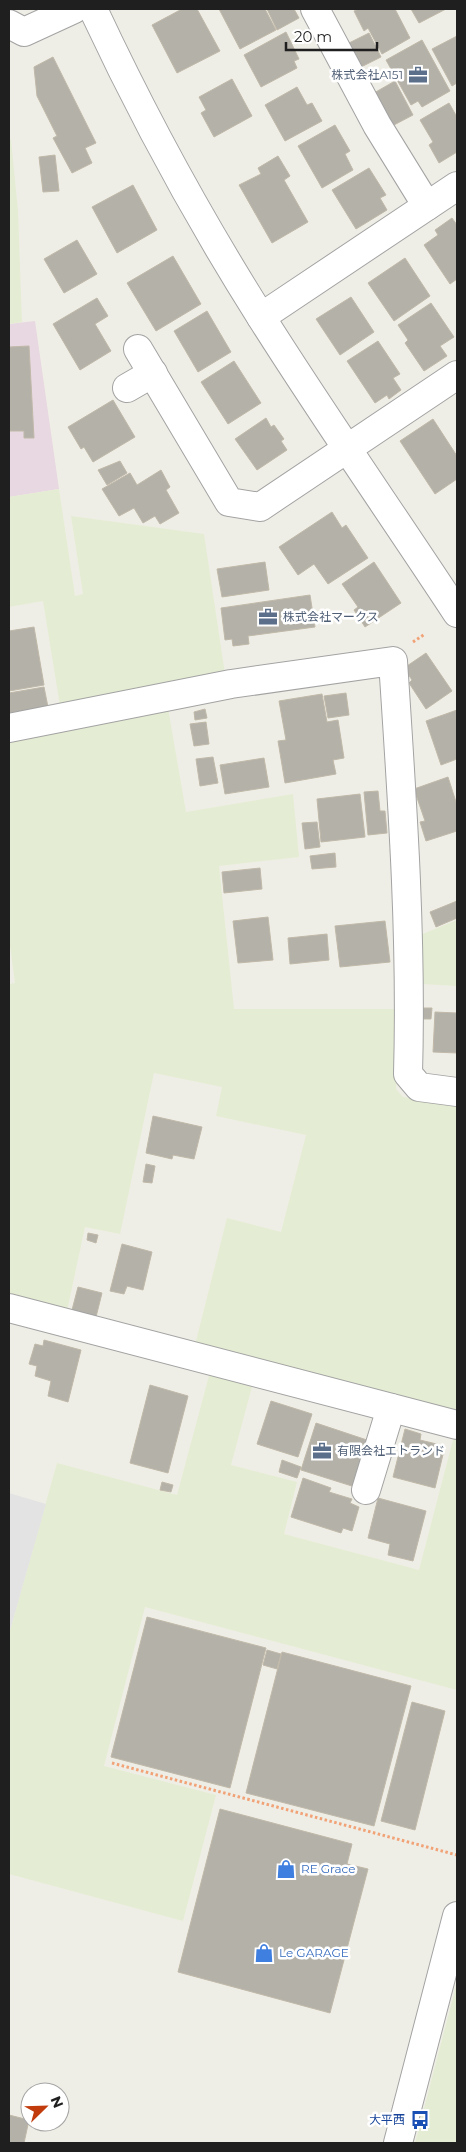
<svg xmlns="http://www.w3.org/2000/svg" width="466" height="2152" font-family="Montserrat,'Noto Sans JP',sans-serif">
  <style>
    .industrial { fill: #e8d8e1 }
    .farmland { fill: #e4edd3 }
    .parking { fill: #e3e3e3 }
    .building { fill: #b4b1a9; stroke: #c0b9a9 }
    .lines { fill: none; stroke-linecap: round; stroke-linejoin: round }
    .minor-casing { stroke: #a3a3a3; stroke-width: 30 }
    .tertiary-casing { stroke: #a3a3a3; stroke-width: 30 }
    .path { stroke: #f1a276; stroke-width: 3; stroke-dasharray: 2.5 2.5; stroke-linecap: butt }
    .minor { stroke: #fff; stroke-width: 28 }
    .tertiary { stroke: #fff; stroke-width: 28 }
    .labels { text-anchor: middle; stroke-width: 5; stroke-linejoin: round; paint-order: stroke }
    .service-label { font-size: 12px; fill: #4e5e75; stroke: #fff; text-anchor: start }
    .shop-label { font-size: 12px; fill: #366cbe; stroke: #fff; text-anchor: start }
    .transit-label { font-size: 12px; fill: #164399; stroke: #fff; text-anchor: end }
  </style>
  <rect width="100%" height="100%" fill="#efeee6"/>
  <!-- industrial -->
  <polygon class="industrial" points="35,321 59,489 9,497 9,324"/>
  <!-- farmland -->
  <g class="farmland">
    <polygon points="9,139 11,140 18,211 22,322 9,324"/>
    <polygon points="59,489 75,596 83,594 71,516 204,534 225,674 60,706 43,601 9,607 9,497"/>
    <polygon points="168,708 186,812 293,794 299,857 219,866 234,1009 399,1009 396,1089 403,1097 457,1103 457,1413 195,1345 227,1218 281,1232 306,1135 216,1116 222,1087 154,1073 120,1234 85,1227 67,1311 9,1296 9,984 15,983 9,938 9,739"/>
    <polygon points="457,920 457,986 422,984 420,935"/>
    <polygon points="210,1372 253,1383 231,1465 297,1482 284,1534 419,1570 454,1436 457,1437 457,1690 145,1607 104,1766 216,1795 183,1921 9,1874 9,1634 57,1463 177,1495"/>
    <polygon points="457,1982 457,2143 415,2143"/>
  </g>
  <!-- parking -->
  <polygon class="parking" points="9,1493 46,1504 9,1634"/>
  <!-- building -->
  <g class="building">
    <polygon points="182,9 197,9 220,51 177,73 152,25"/>
    <polygon points="219,9 265,9 276,30 240,49"/>
    <polygon points="267,9 294,9 299,18 277,30"/>
    <polygon points="359,9 395,9 410,38 382,54 368,28 364,31 354,11"/>
    <polygon points="411,9 446,9 419,23"/>
    <polygon points="286,32 299,59 294,61 297,68 261,87 244,55"/>
    <polygon points="369,33 381,57 359,68 347,44"/>
    <polygon points="457,36 457,83 452,86 432,49"/>
    <polygon points="422,40 450,91 422,107 418,101 411,105 386,60"/>
    <polygon points="53,57 96,143 85,148 92,163 72,173 53,138 57,136 37,96 34,67"/>
    <polygon points="232,79 252,116 214,137 201,113 206,110 199,97"/>
    <polygon points="395,81 413,115 392,126 374,93"/>
    <polygon points="297,87 307,105 312,103 322,121 285,141 265,105"/>
    <polygon points="449,103 457,117 457,152 439,163 429,145 433,142 420,120"/>
    <polygon points="335,125 350,151 345,154 353,170 322,188 298,146"/>
    <polygon points="55,155 59,191 43,192 39,157"/>
    <polygon points="278,156 290,176 284,180 308,222 272,243 239,185 261,174 258,168"/>
    <polygon points="369,168 386,195 380,198 387,210 356,229 332,190"/>
    <polygon points="133,185 157,230 117,253 92,207"/>
    <polygon points="452,218 457,225 457,279 450,284 424,245 438,235 435,230"/>
    <polygon points="77,240 97,274 64,293 44,259"/>
    <polygon points="173,256 201,304 156,331 127,283"/>
    <polygon points="405,258 430,296 394,321 368,283"/>
    <polygon points="351,297 374,332 340,355 316,319"/>
    <polygon points="97,298 108,316 95,324 111,351 80,370 53,324"/>
    <polygon points="431,303 454,337 440,346 447,356 424,371 405,343 408,340 398,325"/>
    <polygon points="207,311 231,352 198,372 174,331"/>
    <polygon points="378,341 400,374 393,378 401,390 389,399 387,395 375,403 347,361"/>
    <polygon points="29,346 34,438 24,438 24,431 9,431 9,347"/>
    <polygon points="234,361 261,403 228,424 201,382"/>
    <polygon points="113,400 135,437 93,462 84,447 81,449 68,427"/>
    <polygon points="266,418 271,427 274,425 284,439 281,441 287,450 257,470 235,439"/>
    <polygon points="433,419 457,456 457,479 435,494 400,441"/>
    <polygon points="120,461 127,473 107,485 98,470"/>
    <polygon points="161,470 170,487 166,490 179,513 160,524 155,516 143,523 134,508 119,516 102,489 130,473 137,485"/>
    <polygon points="332,512 342,528 346,525 368,558 328,584 314,564 298,575 279,547"/>
    <polygon points="265,562 269,590 222,597 217,569"/>
    <polygon points="374,562 401,603 365,627 354,610 358,607 342,584"/>
    <polygon points="310,595 315,627 248,636 249,644 233,646 232,639 225,640 221,608"/>
    <polygon points="34,627 44,685 9,691 9,631"/>
    <polygon points="426,653 452,691 426,709 409,683 412,680 404,668"/>
    <polygon points="44,687 48,707 9,713 9,693"/>
    <polygon points="346,693 349,715 328,718 324,696"/>
    <polygon points="322,694 327,722 338,720 344,758 333,760 336,774 285,783 278,741 286,740 279,701"/>
    <polygon points="205,709 207,718 195,720 194,712"/>
    <polygon points="457,710 457,759 441,765 426,721"/>
    <polygon points="206,722 209,744 194,746 190,724"/>
    <polygon points="213,757 218,783 200,786 196,759"/>
    <polygon points="264,758 269,787 225,794 220,765"/>
    <polygon points="448,777 457,805 457,831 426,841 420,822 425,821 414,789"/>
    <polygon points="378,791 380,811 385,811 387,833 368,835 364,792"/>
    <polygon points="360,794 365,837 321,842 317,799"/>
    <polygon points="317,822 320,847 305,849 302,823"/>
    <polygon points="335,853 336,867 312,869 310,856"/>
    <polygon points="260,868 262,889 224,893 222,872"/>
    <polygon points="457,901 457,918 436,927 430,912"/>
    <polygon points="268,917 273,960 238,963 233,921"/>
    <polygon points="385,921 390,962 340,967 335,926"/>
    <polygon points="327,934 329,960 290,964 288,938"/>
    <polygon points="423,1008 432,1008 431,1019 423,1019"/>
    <polygon points="435,1012 457,1013 457,1053 433,1052"/>
    <polygon points="153,1116 202,1127 194,1159 173,1155 172,1159 146,1153"/>
    <polygon points="146,1164 155,1166 152,1183 143,1182"/>
    <polygon points="88,1233 98,1235 96,1243 87,1240"/>
    <polygon points="122,1244 152,1252 143,1290 127,1286 124,1294 110,1291"/>
    <polygon points="78,1287 102,1293 96,1317 72,1310"/>
    <polygon points="44,1340 81,1350 68,1402 48,1396 51,1381 35,1376 37,1366 29,1364 35,1344 43,1346"/>
    <polygon points="150,1385 188,1396 168,1473 130,1463"/>
    <polygon points="271,1401 312,1414 298,1457 257,1444"/>
    <polygon points="316,1423 370,1441 355,1487 301,1470"/>
    <polygon points="405,1429 421,1434 420,1440 445,1446 435,1488 393,1477"/>
    <polygon points="282,1460 301,1467 297,1478 279,1472"/>
    <polygon points="303,1478 331,1488 329,1492 352,1499 350,1503 359,1507 352,1531 343,1528 341,1533 291,1517"/>
    <polygon points="162,1482 173,1485 171,1492 160,1490"/>
    <polygon points="378,1498 426,1511 413,1561 388,1555 390,1544 368,1538"/>
    <polygon points="147,1617 266,1648 230,1788 111,1757"/>
    <polygon points="267,1650 281,1654 277,1669 263,1665"/>
    <polygon points="282,1652 411,1686 374,1826 246,1793"/>
    <polygon points="412,1702 445,1711 415,1830 381,1821"/>
    <polygon points="220,1809 352,1844 347,1864 368,1869 330,2013 178,1972"/>
    <polygon points="9,2115 29,2120 24,2143 9,2143"/>
  </g>
  <g class="lines">
    <!-- minor casing -->
    <g class="minor-casing">
      <g id="minor">
        <polyline points="315,9 377,125 427,206"/>
        <polyline points="9,24 24,32 74,9"/>
        <polyline points="261,317 457,186"/>
        <polyline points="138,349 229,502 260,507 457,375"/>
        <polyline points="127,388 153,373"/>
        <path d="M9,728L231,684L393,661C402,798 412,936 408,1074L419,1087L457,1092"/>
        <polyline points="9,1308 457,1425"/>
        <polyline points="366,1490 391,1408"/>
      </g>
    </g>
    <!-- tertiary casing -->
    <g class="tertiary-casing">
      <g id="tertiary">
        <path d="M93,9C142,114 199,219 261,317C324,417 392,514 457,613"/>
        <polyline points="398,2143 457,1916"/>
      </g>
    </g>
    <!-- path -->
    <g class="path">
      <polyline points="413,642 425,634"/>
      <polyline points="112,1763 457,1855"/>
    </g>
    <!-- minor -->
    <use href="#minor" class="minor"/>
    <!-- tertiary -->
    <use href="#tertiary" class="tertiary"/>
  </g>
  <!-- icons -->
  <defs>
    <g id="office-bare" transform="scale(1.5)"><path d="M-6-3h4V-5.5h4V-3h4V5H-6ZM-1-4.5V-3h2v-1.5ZM-6 0V1H6V0Z" fill="#5c6f8a" stroke="#fff" stroke-width="2.5" paint-order="stroke"/></g>
    <g id="shop-bare" transform="scale(1.5)"><path d="M-5-2.5h2.3a2.7 3.5 0 0 1 5.4 0H5L5.5 6h-11ZM-1.5-2.5h3a1.5 2.3 0 0 0-3 0Z" fill="#3f7fe0" stroke="#fff" stroke-width="2.5" paint-order="stroke"/></g>
    <g id="bus-bare" transform="scale(1.5)"><path d="M-5-6H5V4H4V6H2V4H-2V6H-4V4H-5ZM-3.5-4V0h7V-4ZM-3.5 1.2v1.5H-2V1.2ZM2 1.2v1.5H3.5V1.2Z" fill="#1a4fb4" stroke="#fff" stroke-width="2.5" paint-order="stroke"/></g>
  </defs>
  <g fill-rule="evenodd">
    <use href="#office-bare" x="418" y="75"/>
    <use href="#office-bare" x="268" y="617"/>
    <use href="#office-bare" x="322" y="1451"/>
    <use href="#shop-bare" x="286" y="1869"/>
    <use href="#shop-bare" x="264" y="1953"/>
    <use href="#bus-bare" x="420" y="2120"/>
  </g>
  <g class="labels">
    <!-- service labels -->
    <g class="service-label">
      <text x="403" y="79" text-anchor="end">株式会社A151</text>
      <text x="283" y="621">株式会社マークス</text>
      <text x="337" y="1455">有限会社エトランド</text>
    </g>
    <!-- shop labels -->
    <g class="shop-label">
      <text x="301" y="1873">RE Grace</text>
      <text x="279" y="1957">Le GARAGE</text>
    </g>
    <!-- transit labels -->
    <g class="transit-label">
      <text x="405" y="2124">大平西</text>
    </g>
  </g>
  <!-- border -->
  <rect width="466" height="2152" fill="none" stroke="#1f1f1f" stroke-width="20"/>
  <!-- north arrow -->
  <g transform="translate(45 2107) rotate(67)"><circle r="24" fill="#ffffff" stroke="#a5a5a5"/>
  <path d="M0-4L9 19L0 12L-9 19Z" fill="#c13b0d"/>
  <text y="-8" font-size="14" font-weight="bold" text-anchor="middle" fill="#1f1f1f">N</text>
  </g>
  <!-- scale -->
  <path d="M286 42v8h91v-8" fill="none" stroke="#1f1f1f" stroke-width="2.5"/>
  <text x="294" y="42" font-size="15" fill="#1f1f1f" stroke="#ffffff" stroke-width="4" paint-order="stroke">20 m</text>
</svg>
